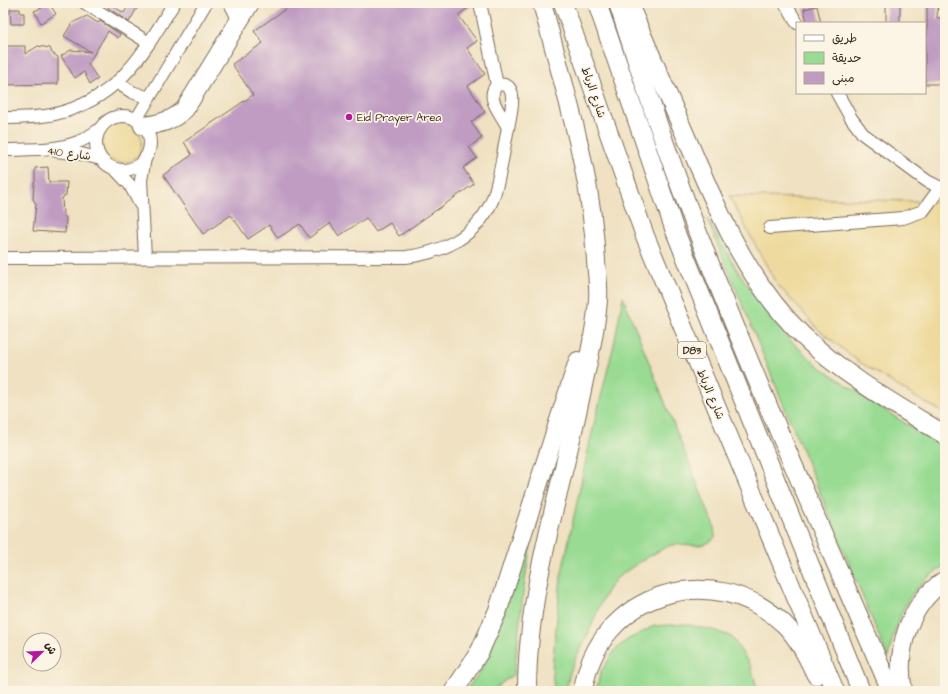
<svg xmlns="http://www.w3.org/2000/svg" width="948" height="694" font-family="'Architects Daughter','Playpen Sans Arabic',sans-serif">
  <style>
    .green { fill: #99db93; stroke: #6a8258 }
    .sand { fill: #eeda9e; stroke: #94825e }
    .building { fill: #c09cc3 }
    .lines { fill: none; stroke-linecap: round; stroke-linejoin: round }
    .minor-casing { stroke: #7a6a57; stroke-width: 14 }
    .highway-casing { stroke: #7a6a57; stroke-width: 20 }
    .minor { stroke: #fff; stroke-width: 12 }
    .highway { stroke: #fff; stroke-width: 18 }
    .poi-dot { fill: #b5179e; stroke: #fcf5e5; stroke-width: 1.5 }
    .labels { text-anchor: middle; stroke-width: 3.5; stroke-linejoin: round; paint-order: stroke }
    .shield { fill: #fcf5e5; stroke: #75675a; stroke-width: 1 }
    .shield-label { font-size: 10px; font-weight: bold; fill: #3b2a1e }
    .street-label { font-size: 11px; fill: #3b2a1e; stroke: #fcf5e5 }
    .poi-label { font-size: 11px; fill: #3b2a1e; stroke: #fcf5e5; text-anchor: start }
  </style>
  <rect width="100%" height="100%" fill="#fcf5e5"/>
  <filter id="ink" filterUnits="userSpaceOnUse"><feTurbulence type="fractalNoise" baseFrequency=".025" numOctaves="2"/><feDisplacementMap in="SourceGraphic" scale="8" xChannelSelector="R" yChannelSelector="G"/><feConvolveMatrix kernelMatrix="1 2 1 2 8 2 1 2 1" color-interpolation-filters="sRGB"/></filter>
  <filter id="wash" filterUnits="userSpaceOnUse"><feTurbulence type="fractalNoise" baseFrequency=".012" numOctaves="4" result="noise"/><feDisplacementMap in="SourceGraphic" scale="16" xChannelSelector="R" yChannelSelector="G"/><feGaussianBlur stdDeviation="0.9" result="paint"/><feColorMatrix in="noise" values="0 0 0 0 0 0 0 0 0 0 0 0 0 0 0 0 0 1.4 0 .05"/><feComposite in="paint" operator="in"/></filter>
  <g filter="url(#wash)">
    <rect width="100%" height="100%" fill="#efe1c1"/>
    <!-- green -->
    <g class="green">
      <path d="M707,219L738,271L765,311L792,342L817,365L892,415L945,448V567C908,584 896,620 888,658Z"/>
      <path d="M623,297L714,526L715,537C703,551 688,542 672,545C663,547 621,573 615,580C602,596 596,615 588,634C579,653 567,670 567,691H554L552,668L561,577L589,445L614,344Z"/>
      <polygon points="535,515 523,594 514,674 491,691 465,691 480,672 497,635"/>
      <polygon points="684,624 713,630 732,637 750,665 758,691 596,691 601,671 616,649 627,640 654,626"/>
    </g>
    <!-- sand -->
    <g class="sand">
      <circle cx="122" cy="143" r="20"/>
      <polygon points="729,196 945,202 945,413 920,400 858,361 819,330 776,283"/>
    </g>
    <g id="blocks">
      <!-- building -->
      <g class="building">
        <polygon points="38,3 49,3 56,14 41,23 34,11 42,8"/>
        <polygon points="130,3 140,3 129,22 108,8 110,4 124,13"/>
        <polygon points="294,3 473,3 473,5 458,15 477,41 467,48 485,74 468,86 485,112 471,122 482,138 469,147 477,158 463,168 474,184 399,236 390,223 376,232 366,218 339,236 330,223 309,238 300,224 278,238 269,225 248,239 231,215 203,234 163,175 192,155 184,142 253,95 232,64 263,43 254,31"/>
        <polygon points="886,3 900,3 900,22 898,22 898,23 886,23"/>
        <polygon points="927,3 938,3 937,18 945,18 945,84 925,84 925,35 927,35"/>
        <polygon points="817,6 821,23 807,23 804,9"/>
        <polygon points="10,9 20,9 20,13 24,13 24,24 11,24"/>
        <polygon points="87,16 98,23 100,21 120,34 118,38 108,31 88,64 98,79 90,84 84,72 75,78 61,56 71,50 91,52 64,36 72,23"/>
        <polygon points="3,46 25,46 25,54 38,46 50,48 52,53 58,57 58,84 4,85 4,80 3,80"/>
        <polygon points="48,167 49,182 67,182 66,195 62,198 63,215 66,218 65,233 33,231 36,204 33,199 34,183 35,182 35,168"/>
      </g>
    </g>
  </g>
  <g filter="url(#ink)">
    <use href="#blocks" fill-opacity="0" stroke="#7a6a57" stroke-width="1"/>
    <g class="lines">
      <!-- minor casing -->
      <g class="minor-casing">
        <g id="minor">
          <polyline points="85,3 149,43"/>
          <polyline points="230,3 236,15 239,23"/>
          <path d="M480,3L497,85C484,98 503,115 508,128C510,115 521,80 497,85"/>
          <polyline points="785,3 797,23"/>
          <polyline points="118,83 132,92 149,98"/>
          <polyline points="837,93 851,118 863,134 927,181 945,190"/>
          <circle cx="123" cy="143" r="27"/>
          <path d="M3,118C20,118 38,118 55,114C119,99 142,55 174,3"/>
          <polyline points="136,120 206,3"/>
          <path d="M3,150C28,149 55,151 78,142C86,139 93,134 100,129"/>
          <polyline points="56,151 81,154 101,159"/>
          <polyline points="115,169 130,185 140,204"/>
          <polyline points="770,228 903,218 923,211 940,188"/>
          <polyline points="145,257 141,180 145,158"/>
          <path d="M3,258L406,257C441,253 475,237 491,203C500,183 503,151 508,128"/>
        </g>
      </g>
      <!-- highway casing -->
      <g class="highway-casing">
        <g id="highway">
          <polyline points="563,3 645,236 835,691"/>
          <polyline points="597,3 675,231 861,691"/>
          <path d="M618,3C640,71 662,140 688,207C750,371 822,530 891,691"/>
          <path d="M630,7C650,54 670,100 690,146C719,214 748,282 802,335C843,375 896,405 945,435"/>
          <path d="M143,126C160,124 172,121 185,109L250,3"/>
          <polyline points="454,691 480,651 498,610 578,361"/>
          <path d="M527,691C527,584 564,483 584,380C590,354 596,327 598,300C599,287 597,274 596,261C592,173 564,88 542,3"/>
          <path d="M583,691C597,593 713,557 784,624C799,639 807,656 816,675"/>
          <path d="M903,691C895,648 909,605 945,580"/>
        </g>
      </g>
      <!-- minor -->
      <use href="#minor" class="minor"/>
      <!-- highway -->
      <use href="#highway" class="highway"/>
    </g>
  </g>
  <!-- markers -->
  <circle class="poi-dot" cx="349" cy="117" r="4"/>
  <g class="labels">
    <!-- shield labels -->
    <rect class="shield" x="678" y="342" width="28" height="16" rx="3"/>
    <g class="shield-label">
      <text x="692" y="354">D83</text>
    </g>
    <!-- street labels -->
    <g class="street-label">
      <text transform="translate(594 92) rotate(71)" y="4">شارع الرباط</text>
      <text transform="translate(69 153) rotate(8)" y="4">شارع 410</text>
      <text transform="translate(711 394) rotate(67)" y="4">شارع الرباط</text>
    </g>
    <!-- poi labels -->
    <g class="poi-label">
      <text x="357" y="121">Eid Prayer Area</text>
    </g>
  </g>
  <!-- margin -->
  <rect width="948" height="694" fill="none" stroke="#fcf5e5" stroke-width="16"/>
  <!-- legend -->
  <rect x="796" y="22" width="130" height="72" fill="#fcf5e5" stroke="#afa495"/>
  <rect x="804" y="35" width="20" height="6" fill="#ffffff" stroke="#afa495"/>
  <text x="832" y="42" font-size="12" fill="#3b2a1e">طريق</text>
  <rect x="804" y="52" width="20" height="12" fill="#99db93" stroke="#afa495"/>
  <text x="832" y="62" font-size="12" fill="#3b2a1e">حديقة</text>
  <rect x="804" y="72" width="20" height="12" fill="#c09cc3" stroke="#afa495"/>
  <text x="832" y="82" font-size="12" fill="#3b2a1e">مبنى</text>
  <!-- north arrow -->
  <g transform="translate(42 652) rotate(67)"><circle r="19" fill="#fcf5e5" stroke="#afa495"/>
  <path d="M0-3L7 15L0 10L-7 15Z" fill="#b5179e"/>
  <text y="-6" font-size="11" font-weight="bold" text-anchor="middle" fill="#3b2a1e">ش</text>
  </g>
</svg>
